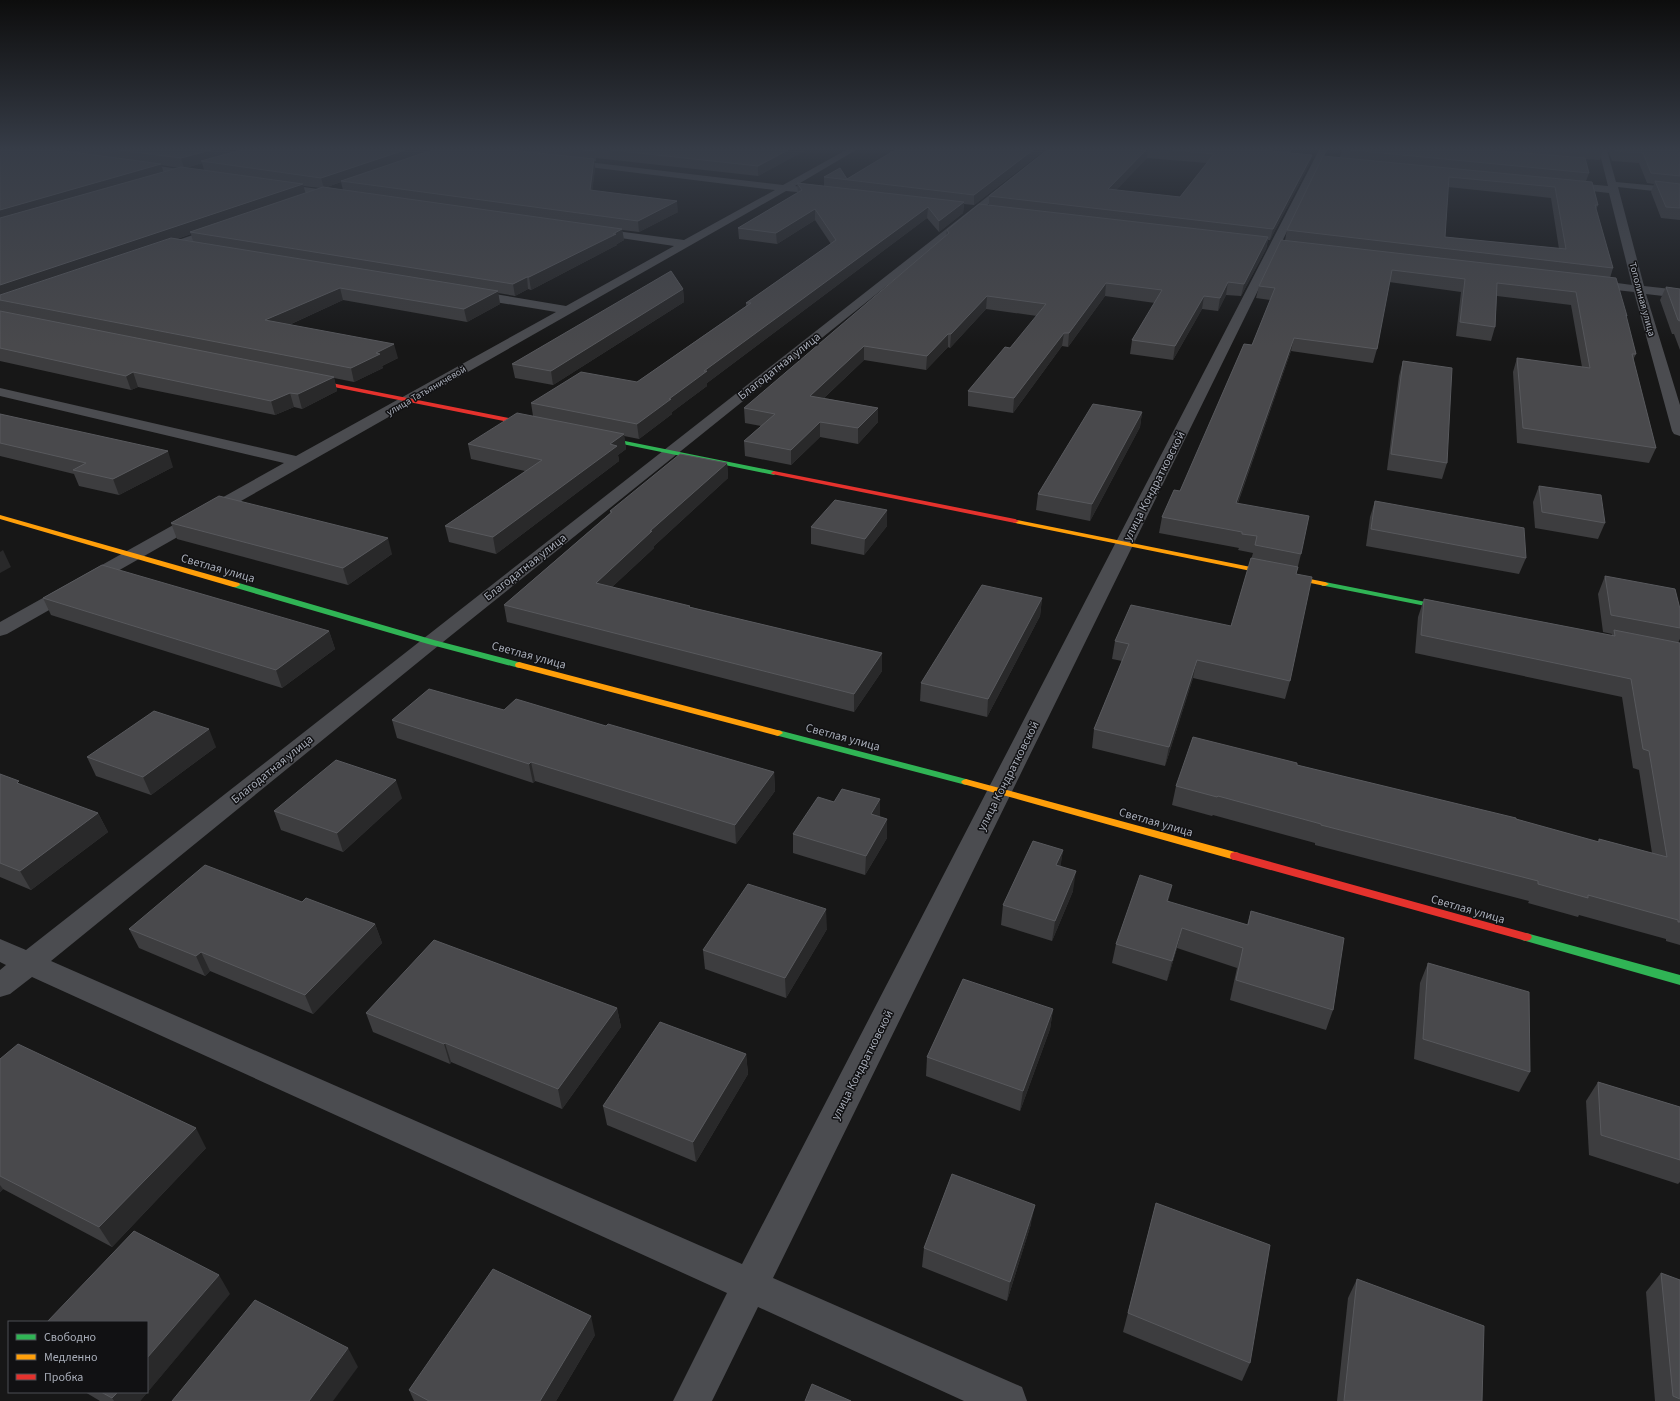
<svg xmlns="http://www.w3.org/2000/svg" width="1680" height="1401" font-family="'Source Sans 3',sans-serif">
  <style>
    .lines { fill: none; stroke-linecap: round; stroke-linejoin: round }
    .street { fill: #4b4c50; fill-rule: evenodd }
    .fast { fill: #30b455; fill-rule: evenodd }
    .slow { fill: #ff9f0a; fill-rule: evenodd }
    .jam { fill: #e5322d; fill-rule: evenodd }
    .wall { fill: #3d3d3f; fill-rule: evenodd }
    .shaded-wall { fill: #29292a }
    .building { fill: #49494c; stroke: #58595d; fill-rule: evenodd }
    .labels { text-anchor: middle; stroke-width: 3; stroke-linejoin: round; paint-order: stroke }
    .far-street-label { font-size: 10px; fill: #a8adb8; stroke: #111113 }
    .street-label { font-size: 12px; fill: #a8adb8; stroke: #111113 }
  </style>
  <rect width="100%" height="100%" fill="#171717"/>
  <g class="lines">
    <!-- street -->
    <g class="street">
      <polygon points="846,150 856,150 795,186 830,191 832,193 830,195 786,191 7,634 0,636 0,622 284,463 0,396 0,388 296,456 556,312 471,298 467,297 465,294 467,291 471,290 566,306 674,246 594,234 590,233 589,231 590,229 594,228 684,240 775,190 565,164 562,163 560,161 562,159 783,185"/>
      <polygon points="1047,150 1056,150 438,646 51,961 742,1264 1319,150 1327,150 773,1278 1022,1387 1027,1401 964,1401 758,1307 712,1401 673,1401 727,1293 32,977 10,994 0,997 0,970 6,965 0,962 0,939 26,950"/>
      <polygon points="1599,150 1607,150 1616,182 1680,188 1680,194 1618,187 1644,286 1680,290 1680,298 1646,294 1680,405 1680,436 1674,434 1672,431 1634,292 1588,287 1584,286 1582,283 1584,280 1588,279 1632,285 1609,193 1565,188 1560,185 1565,182 1608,186"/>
      <polygon points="132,162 199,172 204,175 199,178 129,167 127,165 129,163"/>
      <polygon points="275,183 340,192 345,195 340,198 272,188 270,186"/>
      <polygon points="220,226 225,229 224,231 162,252 154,252 152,250 154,248"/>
    </g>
    <!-- fast -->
    <g class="fast">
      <polygon points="595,435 774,471 777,473 774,475 593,438 593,436"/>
      <polygon points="1322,582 1325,582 1451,607 1455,609 1451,611 1325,586 1322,586 1321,584"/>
      <polygon points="233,583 239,583 434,640 522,663 523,665 519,668 428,644 233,587 232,585"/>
      <polygon points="778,730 966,779 971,782 966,785 775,735 773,733 775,731"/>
      <polygon points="1526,933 1680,975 1680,985 1522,940 1520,937 1522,934"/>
    </g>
    <!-- slow -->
    <g class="slow">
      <polygon points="0,515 239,583 240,585 236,587 233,587 0,519"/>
      <polygon points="1012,519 1325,582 1329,584 1325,586 1015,523 1011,521"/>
      <polygon points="519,662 781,731 783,733 778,736 516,667 515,665 516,663"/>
      <polygon points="966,779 1235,852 1239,853 1240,856 1239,859 1235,860 963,784 961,782 963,780"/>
    </g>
    <!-- jam -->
    <g class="jam">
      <polygon points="306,378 534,423 537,425 534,427 304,381 303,380"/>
      <polygon points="774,471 1015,519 1019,521 1015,523 772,474 771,473"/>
      <polygon points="1235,852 1526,933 1530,934 1532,937 1530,940 1526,941 1231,859 1230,856 1231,853"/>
    </g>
  </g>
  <!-- wall -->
  <g class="wall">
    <path d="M0,150H806L758,176L596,158V161H594L595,169L592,190L678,212L639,232L622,230L624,240L617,244V245L531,290L528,289L515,296L498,293L500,304L467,322L343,300L289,325L398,358L382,366L383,368L354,382L334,378L337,391L302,409L294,407L275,415L138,387L131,390L0,361ZM202,163L204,170L186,168ZM161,165L179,168L163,172ZM341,182L343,190L327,187ZM303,186L320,188L305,193ZM191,234L193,241L177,239Z"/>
    <polygon points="895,150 1045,150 974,205 964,204 963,213 939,232 927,218 707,383 707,386 672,412 672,414 639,439 624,436 626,449 618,455 619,461 496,554 449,542 445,526 525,471 471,459 468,444 533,416 531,403 637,382 746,306 746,303 831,244 815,220 777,244 739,239 738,228 798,193 797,183 824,186 824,177 847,179"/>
    <path d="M1047,150H1292L1290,153L1312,155L1309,165L1270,240H1268L1266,249L1241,296L1226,295L1218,311L1202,309L1173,360L1130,354L1132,340L1155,303L1105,296L1068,347L1062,346L1013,413L968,406V391L1010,348L1037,316L986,309L950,348L948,347L926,370L864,360L824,398L878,408V422L858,444L820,437L791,465L745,456L744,441L761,426L745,423L744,408L946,236L947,230L989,206V196ZM1147,158L1207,163L1180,197L1116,190Z"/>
    <path d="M1342,150H1603L1600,160L1585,159L1589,173L1586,181L1598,205L1596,210L1613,268L1610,278L1627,316L1626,318L1636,354L1633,360L1656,448L1649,463L1517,443L1513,372L1517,358L1582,367L1571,305L1497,296L1495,327L1491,341L1456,336L1461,292L1389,282L1377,349L1373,363L1291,351L1238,503L1301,554L1296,574L1290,681L1285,699L1193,678L1165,766L1092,748L1094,729L1122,661L1112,659L1115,641L1231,626L1253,553L1238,550L1239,548L1159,533L1162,517L1180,491L1252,345L1270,300L1256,298L1259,286L1285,240L1287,230L1340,157ZM1448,187L1551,198L1559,249L1445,237Z"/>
    <polygon points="1608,150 1680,150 1680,220 1661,218 1651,192 1654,184 1647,183 1639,163 1612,161"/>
    <polygon points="1666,287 1680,289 1680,350 1674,334 1672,334 1660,300"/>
    <polygon points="683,289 684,302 553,385 515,378 512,364"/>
    <polygon points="1403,361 1447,463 1442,479 1387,470 1399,376"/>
    <polygon points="1142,412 1140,427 1090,521 1036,510 1038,494"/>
    <polygon points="0,414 173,467 119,495 79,486 74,474 0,456"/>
    <polygon points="727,463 728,478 654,546 654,548 612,587 690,607 882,653 882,671 854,712 507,622 504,605 610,513 610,511"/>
    <polygon points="1539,486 1605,523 1598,539 1535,528 1533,502"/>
    <polygon points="1375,501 1526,558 1519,574 1366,546 1370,517"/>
    <polygon points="887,510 887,526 864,555 811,544 811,527"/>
    <polygon points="171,523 392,554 348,585 177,539"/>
    <polygon points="1605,576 1680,609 1680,639 1678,643 1680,643 1680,945 1666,941 1666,939 1579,915 1578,917 1528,903 1529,901 1315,845 1315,843 1213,815 1212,816 1172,805 1176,786 1297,765 1516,819 1598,842 1599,839 1652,853 1639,770 1633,768 1622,697 1415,653 1418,617 1424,599 1611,636 1612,634 1603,632 1598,594"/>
    <polygon points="43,598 329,631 335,649 282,688 51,615"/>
    <polygon points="1042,598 1040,616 987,717 920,701 921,683"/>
    <polygon points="504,710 606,726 774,772 775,791 736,844 535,781 533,783 397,738 392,720"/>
    <polygon points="216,747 151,795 96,776 87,757"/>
    <polygon points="0,774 21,785 98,813 108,832 31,890 0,877"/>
    <polygon points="402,798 343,852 281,830 274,811"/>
    <polygon points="880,817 887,838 865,875 793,853 793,834"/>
    <polygon points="1063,850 1060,867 1073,891 1052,941 1001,925 1003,905"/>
    <polygon points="1168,902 1247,925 1251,911 1333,1010 1326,1030 1230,1000 1237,968 1177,948 1167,981 1112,963 1116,944"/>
    <polygon points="375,924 382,943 313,1014 210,971 205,976 139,948 129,929"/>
    <polygon points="827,929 786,998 705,969 703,950"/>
    <polygon points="1428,963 1530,1072 1519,1092 1414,1059 1420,983"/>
    <polygon points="617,1008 621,1027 562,1109 451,1062 450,1064 373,1032 366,1013"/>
    <polygon points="1053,1009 1050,1029 1020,1111 926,1076 927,1057"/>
    <polygon points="746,1054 748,1074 696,1162 607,1125 603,1106"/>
    <polygon points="0,1059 206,1148 112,1247 3,1189 0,1192"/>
    <polygon points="1598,1082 1680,1107 1680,1182 1678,1184 1589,1155 1586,1101"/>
    <polygon points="1156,1203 1250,1363 1242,1381 1123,1332"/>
    <polygon points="1031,1224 1007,1301 922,1267 924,1248"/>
    <polygon points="1661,1273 1680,1280 1680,1401 1655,1401 1646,1292"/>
    <polygon points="1357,1279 1482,1401 1337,1401 1348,1298"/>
    <polygon points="230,1294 140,1401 100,1401 85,1392 147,1392"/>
    <polygon points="595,1335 556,1401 414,1401 409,1390"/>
  </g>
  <!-- shaded-wall -->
  <g class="shaded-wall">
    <polygon points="211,150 247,150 201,161 202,163 184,168 181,158"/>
    <polygon points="405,150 436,150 341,181 341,182 324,188 321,178"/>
    <polygon points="788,150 806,150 758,176 758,166"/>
    <polygon points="1033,150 1045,150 974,205 974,195"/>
    <polygon points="1146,150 1148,150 1147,158 1107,200 1108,189"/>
    <polygon points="1312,155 1309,165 1270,240 1273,229"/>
    <polygon points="594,159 595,169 591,201 590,190"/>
    <polygon points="161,164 164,174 0,222 0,210"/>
    <polygon points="303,184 306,195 190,232 191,234 0,299 0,285"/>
    <polygon points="677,201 678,212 639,232 638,221"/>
    <polygon points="964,202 963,213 939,232 939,221"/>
    <polygon points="928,207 927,218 707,383 707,386 672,412 672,414 639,439 637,424 704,371"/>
    <polygon points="815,209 815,220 777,244 776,233"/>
    <polygon points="622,229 624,240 617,244 617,245 531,290 529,277"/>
    <polygon points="1268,237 1266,249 1241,296 1244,284"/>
    <polygon points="527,277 528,289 515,296 513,284"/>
    <polygon points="1228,282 1226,295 1218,311 1220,298"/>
    <polygon points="1106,283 1105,296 1068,347 1069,333"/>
    <polygon points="340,288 343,300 269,334 265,320"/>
    <polygon points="683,289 684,302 553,385 551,371"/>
    <polygon points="498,291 500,304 467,322 464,309"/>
    <polygon points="987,296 986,309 950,348 951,334"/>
    <polygon points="1204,296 1202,309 1173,360 1175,346"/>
    <polygon points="1064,333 1062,346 1013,413 1014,398"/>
    <polygon points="948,334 948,347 926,370 927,356"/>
    <polygon points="1294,338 1291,351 1232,519 1236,503"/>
    <polygon points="394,344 398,358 382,366 383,368 354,382 351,368 376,353"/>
    <polygon points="864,346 864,360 810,411 810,396"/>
    <polygon points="133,372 138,387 131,390 126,376"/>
    <polygon points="334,377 337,391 302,409 298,394"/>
    <polygon points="290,393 294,407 275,415 271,401"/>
    <polygon points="878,408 878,422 858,444 858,428"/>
    <polygon points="1142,412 1140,427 1090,521 1092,504"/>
    <polygon points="820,422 820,437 791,465 791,450"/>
    <polygon points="624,434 626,449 618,455 619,461 496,554 493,537 610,444"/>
    <polygon points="168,451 173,467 119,495 113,479"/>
    <polygon points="727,463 728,478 654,546 654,548 598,600 596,583 650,531"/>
    <polygon points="887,510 887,526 864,555 865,539"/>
    <polygon points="388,538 392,554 348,585 343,568"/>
    <polygon points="3,550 11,567 0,573 0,552"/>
    <polygon points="1042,598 1040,616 987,717 988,699"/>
    <polygon points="329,631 335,649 282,688 276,670"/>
    <polygon points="882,653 882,671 854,712 854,694"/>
    <polygon points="1197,660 1193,678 1165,766 1169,747"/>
    <polygon points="209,729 216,747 151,795 143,777"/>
    <polygon points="531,762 535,781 533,783 529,764"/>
    <polygon points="774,772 775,791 736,844 735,825"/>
    <polygon points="396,780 402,798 343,852 337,833"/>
    <polygon points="880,799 880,818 871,814"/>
    <polygon points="98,813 108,832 31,890 20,871"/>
    <polygon points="887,819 887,838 865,875 866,856"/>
    <polygon points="1063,850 1060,870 1056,865"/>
    <polygon points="1076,871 1073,891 1052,941 1055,921"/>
    <polygon points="1172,885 1168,904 1167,901"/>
    <polygon points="826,909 827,929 786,998 785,978"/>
    <polygon points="375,924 382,943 313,1014 305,995"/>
    <polygon points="1182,928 1177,948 1167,981 1172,961"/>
    <polygon points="201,952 210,971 205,976 196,956"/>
    <polygon points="617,1008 621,1027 562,1109 558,1089"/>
    <polygon points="1053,1009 1050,1029 1020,1111 1023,1091"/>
    <polygon points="445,1043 451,1062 450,1064 444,1044"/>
    <polygon points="746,1054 748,1074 696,1162 693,1142"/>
    <polygon points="196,1128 206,1148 112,1247 99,1227"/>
    <polygon points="0,1185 3,1189 0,1192"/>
    <polygon points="1035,1205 1031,1224 1007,1301 1010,1282"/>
    <polygon points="219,1275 230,1294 140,1401 114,1401 112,1398 118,1392 147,1392 147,1358"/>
    <polygon points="591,1316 595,1335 556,1401 540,1401"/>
    <polygon points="348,1348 358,1367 333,1401 309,1401"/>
  </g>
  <!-- building -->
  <g class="building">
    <polygon points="0,150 57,150 161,164 0,210"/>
    <polygon points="119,150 211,150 181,158"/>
    <polygon points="241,150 405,150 321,178 201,161"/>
    <polygon points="432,150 510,150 594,159 590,190 677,201 638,221 341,181"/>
    <polygon points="582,150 595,150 595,151"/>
    <polygon points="611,150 788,150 758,166"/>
    <polygon points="895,150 1033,150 974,195 824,177 840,168 847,179"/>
    <polygon points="1047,150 1146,150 1108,189 1180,197 1214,154 1173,150 1260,150 1312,155 1273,229 989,196"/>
    <polygon points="1351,150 1488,150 1585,158 1589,173"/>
    <polygon points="1615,150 1680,150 1680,176 1651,173 1643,153 1615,151"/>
    <path d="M1323,156L1592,182L1598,205H1595L1613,268L1287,230ZM1449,177L1555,187L1566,249L1445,237Z"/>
    <polygon points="181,167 303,184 0,285 0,218"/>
    <polygon points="1655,181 1680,184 1680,208 1666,207"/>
    <polygon points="797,183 964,202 939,221 928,207 704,371 707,371 669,399 671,399 637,424 531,403 581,372 637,382 751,303 746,303 836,240 815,209 776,233 738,228 802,190"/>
    <polygon points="323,187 622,229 613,234 616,234 529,277 527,277 513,284 190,232"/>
    <polygon points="979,204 1268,237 1244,284 1228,282 1220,298 1204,296 1175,346 1132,340 1162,290 1106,283 1069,333 1064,333 1014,398 968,391 1005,347 1010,348 1046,304 987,296 951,334 948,334 927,356 864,346 810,396 878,408 858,428 820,422 791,450 744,441 775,414 744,408 949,233 947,230"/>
    <polygon points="171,238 498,291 464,309 340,288 265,320 394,344 376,353 380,354 351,368 0,300 0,295"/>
    <polygon points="1281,240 1616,278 1627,316 1626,315 1636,354 1632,354 1656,448 1523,428 1517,358 1590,368 1576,292 1497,283 1495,327 1460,322 1465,279 1392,270 1377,349 1294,338 1236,503 1309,516 1301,554 1255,545 1257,536 1242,534 1242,532 1162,517 1174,490 1180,491 1244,344 1252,345 1275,288 1259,286"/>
    <polygon points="671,271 683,289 551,371 512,364"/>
    <polygon points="1666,287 1680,289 1680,321 1678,320"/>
    <polygon points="0,311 334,377 298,394 290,393 271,401 133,372 126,376 0,348"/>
    <polygon points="1403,361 1452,368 1447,463 1391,454"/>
    <polygon points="1093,404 1142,412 1092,504 1038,494"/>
    <polygon points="517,413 624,434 610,444 617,446 493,537 445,526 542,460 468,444"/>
    <polygon points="0,414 168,451 113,479 73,470 86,463 0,443"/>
    <polygon points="680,454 727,463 650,531 652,531 596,583 690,606 689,607 882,653 854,694 504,605 612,512 610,511"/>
    <polygon points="1539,486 1601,495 1605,523 1542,512"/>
    <polygon points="219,496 388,538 343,568 171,523"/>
    <polygon points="835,500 887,510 865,539 811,527"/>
    <polygon points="1375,501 1524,528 1526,558 1371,529"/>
    <polygon points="1251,558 1298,567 1296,574 1312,577 1290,681 1197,660 1169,747 1094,729 1129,644 1115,641 1131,605 1231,626"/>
    <polygon points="102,565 329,631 276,670 43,598"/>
    <polygon points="1605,576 1675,589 1680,609 1680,628 1611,615"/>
    <polygon points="982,585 1042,598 988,699 921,683"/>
    <polygon points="1424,599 1615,636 1614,630 1680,643 1680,922 1678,922 1678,920 1588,895 1588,898 1538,884 1538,881 1321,825 1321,824 1218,796 1217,797 1176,786 1193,737 1297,763 1297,765 1516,818 1516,819 1599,842 1599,839 1667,857 1649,751 1643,749 1631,679 1421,635"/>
    <polygon points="429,689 504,710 516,699 606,726 608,724 774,772 735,825 531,762 529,764 392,720"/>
    <polygon points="154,711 209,729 143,777 87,757"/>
    <polygon points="336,760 396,780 337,833 274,811"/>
    <polygon points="0,774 19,781 17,783 98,813 20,871 0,863"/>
    <polygon points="842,789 880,799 871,814 887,819 866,856 793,834 818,797 834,802"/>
    <polygon points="1033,841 1063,850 1056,865 1076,871 1055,921 1003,905"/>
    <polygon points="205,865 302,902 306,898 375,924 305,995 201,952 196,956 129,929"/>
    <polygon points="1140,875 1172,885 1167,901 1248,925 1251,911 1344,938 1333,1010 1236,980 1243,948 1182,928 1172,961 1116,944"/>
    <polygon points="748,884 826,909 785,978 703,950"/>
    <polygon points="434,940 617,1008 558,1089 445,1043 444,1044 366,1013"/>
    <polygon points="1428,963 1529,992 1530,1072 1423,1039"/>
    <polygon points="963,979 1053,1009 1023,1091 927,1057"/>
    <polygon points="660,1022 746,1054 693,1142 603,1106"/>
    <polygon points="18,1044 196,1128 99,1227 0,1176 0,1059"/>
    <polygon points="1598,1082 1680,1107 1680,1160 1601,1135"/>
    <polygon points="952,1174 1035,1205 1010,1282 924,1248"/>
    <polygon points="1156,1203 1270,1245 1250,1363 1128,1313"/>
    <polygon points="134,1231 219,1275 147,1358 147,1322 47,1322"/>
    <polygon points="493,1269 591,1316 540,1401 429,1401 409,1390"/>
    <polygon points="1661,1273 1680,1280 1680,1399 1673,1396"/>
    <polygon points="1357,1279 1484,1326 1482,1401 1344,1401"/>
    <polygon points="255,1300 348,1348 309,1401 172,1401"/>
    <polygon points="812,1384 851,1401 805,1401"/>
    <polygon points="101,1392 118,1392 112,1398"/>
  </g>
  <!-- sky -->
  <linearGradient id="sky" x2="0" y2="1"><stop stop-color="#0d0d0d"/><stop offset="0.43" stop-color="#363c47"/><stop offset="1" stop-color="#363c47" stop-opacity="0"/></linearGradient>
  <rect width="1680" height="346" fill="url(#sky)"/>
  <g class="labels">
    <!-- far-street labels -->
    <g class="far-street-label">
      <text transform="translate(1643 299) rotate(75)" y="4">Тополиная улица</text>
      <text transform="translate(426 390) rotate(-30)" y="4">улица Татьяничевой</text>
    </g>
    <!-- street labels -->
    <g class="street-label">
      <text transform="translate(779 366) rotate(-38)" y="4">Благодатная улица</text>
      <text transform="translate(1154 486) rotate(-63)" y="4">улица Кондратковской</text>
      <text transform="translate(525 567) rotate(-38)" y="4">Благодатная улица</text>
      <text transform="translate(218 568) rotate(16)" y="4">Светлая улица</text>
      <text transform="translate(529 655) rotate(15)" y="4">Светлая улица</text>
      <text transform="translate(843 737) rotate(15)" y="4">Светлая улица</text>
      <text transform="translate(272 769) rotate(-39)" y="4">Благодатная улица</text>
      <text transform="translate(1008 776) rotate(-63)" y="4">улица Кондратковской</text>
      <text transform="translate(1156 822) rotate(16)" y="4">Светлая улица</text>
      <text transform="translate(1468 909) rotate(16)" y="4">Светлая улица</text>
      <text transform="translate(862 1065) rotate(-63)" y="4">улица Кондратковской</text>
    </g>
  </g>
  <!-- legend -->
  <rect x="8" y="1321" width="140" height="72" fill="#111113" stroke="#4d4f55"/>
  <rect x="16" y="1334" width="20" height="6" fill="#30b455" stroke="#4d4f55"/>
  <text x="44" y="1341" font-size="12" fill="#a8adb8">Свободно</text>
  <rect x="16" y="1354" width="20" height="6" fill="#ff9f0a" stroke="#4d4f55"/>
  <text x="44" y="1361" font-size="12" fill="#a8adb8">Медленно</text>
  <rect x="16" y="1374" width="20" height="6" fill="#e5322d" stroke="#4d4f55"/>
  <text x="44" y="1381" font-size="12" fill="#a8adb8">Пробка</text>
</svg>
